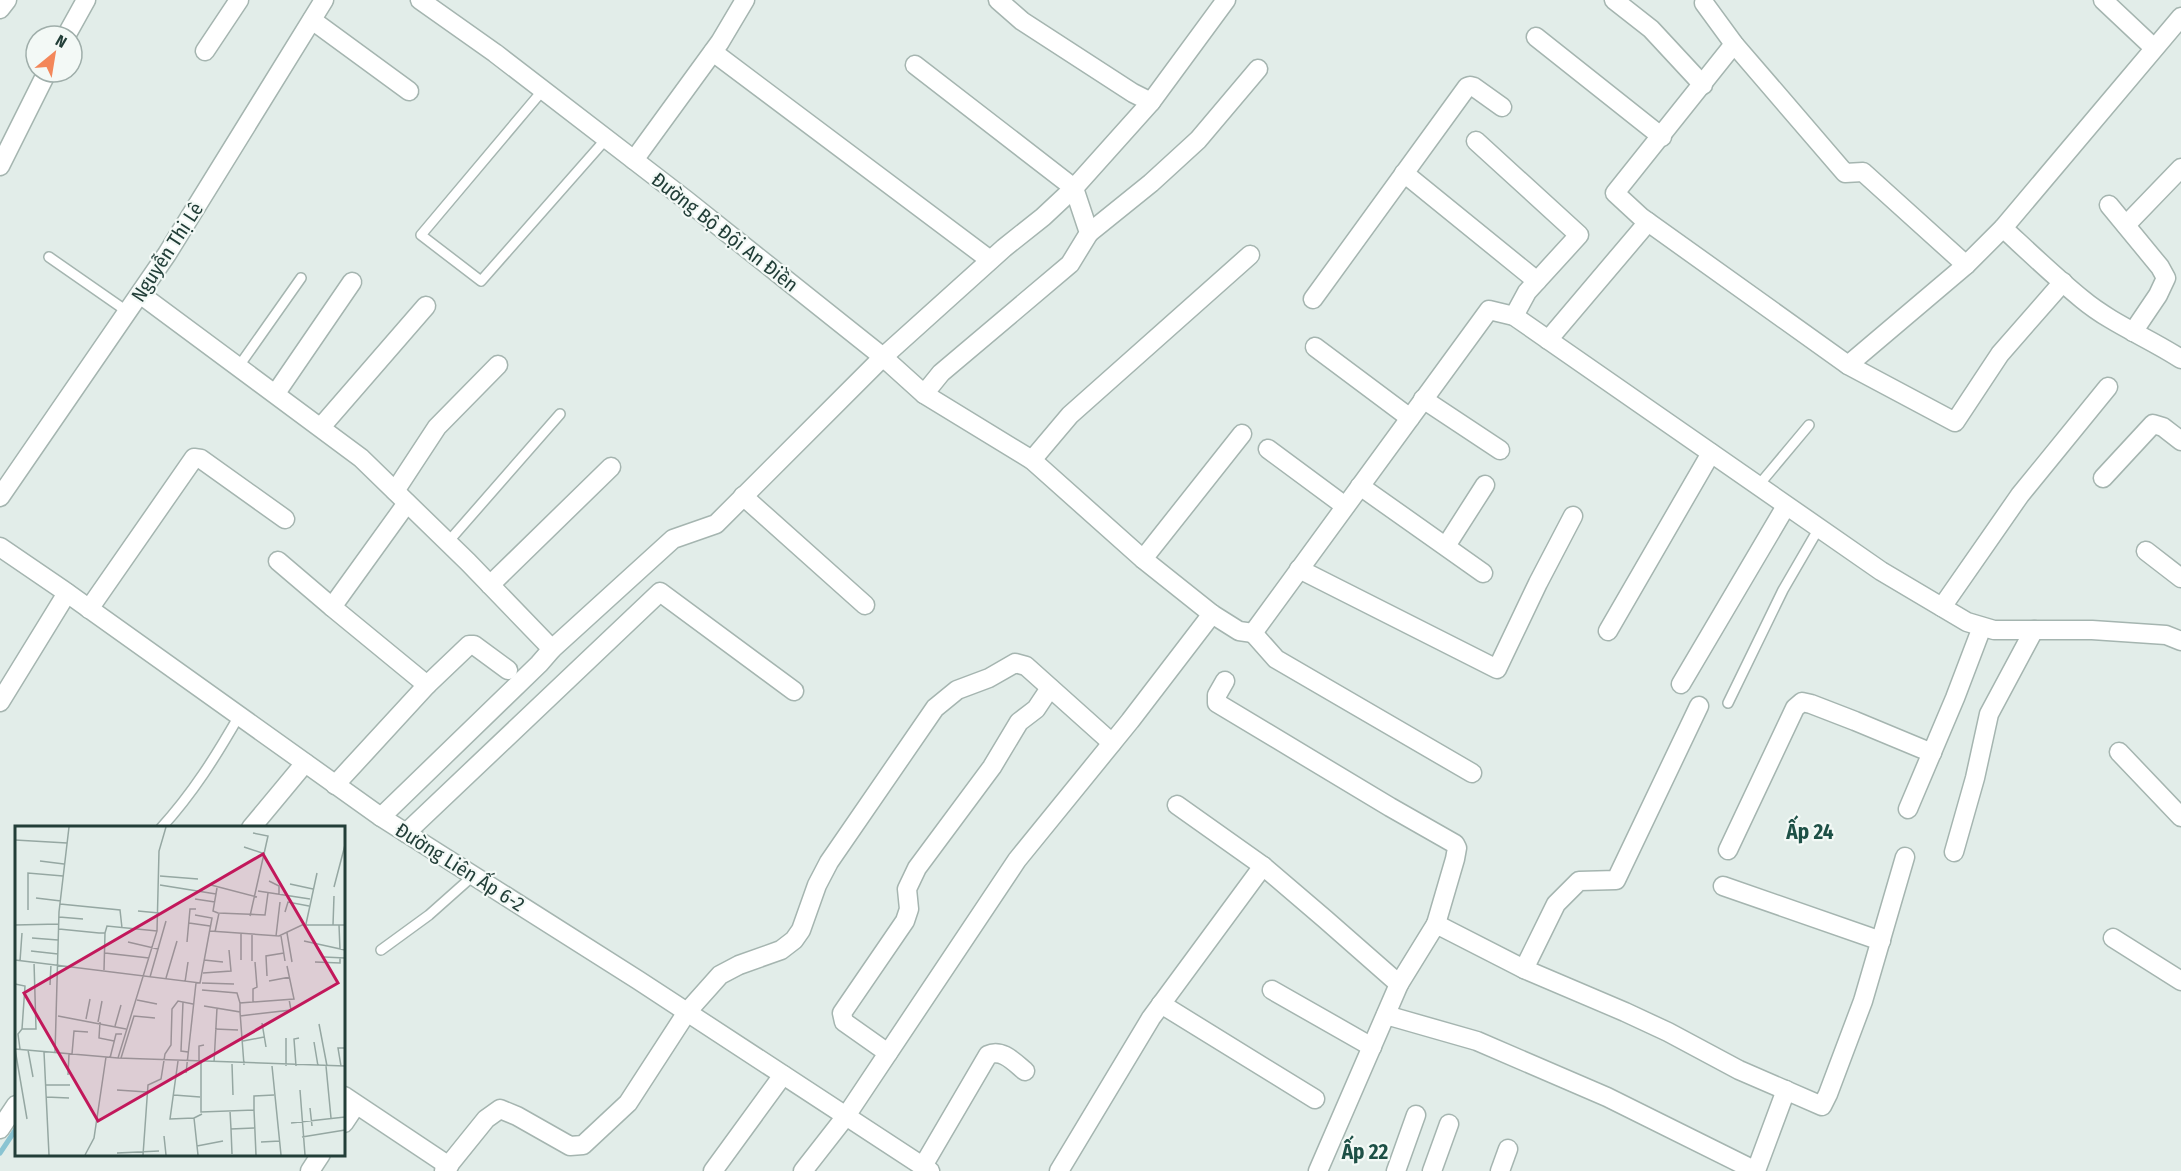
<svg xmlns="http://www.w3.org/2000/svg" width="2181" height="1171" font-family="'Fira Sans Condensed',sans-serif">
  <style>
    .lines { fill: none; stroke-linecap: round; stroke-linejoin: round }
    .stream { stroke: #8ac4d2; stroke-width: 5 }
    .service-casing { stroke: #a5b5b0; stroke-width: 12 }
    .minor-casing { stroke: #a5b5b0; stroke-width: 21 }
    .tertiary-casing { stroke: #a5b5b0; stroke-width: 21 }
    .service { stroke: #fff; stroke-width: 9 }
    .minor { stroke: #fff; stroke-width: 18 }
    .tertiary { stroke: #fff; stroke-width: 18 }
    .labels { text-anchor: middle; stroke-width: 4.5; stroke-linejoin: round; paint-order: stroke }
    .street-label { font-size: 20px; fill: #223e38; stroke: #f3f9f6 }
    .neighbourhood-label { font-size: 21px; font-weight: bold; fill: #1d5046; stroke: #f3f9f6 }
    .inset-road { fill: none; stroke: #95a7a2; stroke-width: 1.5 }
    .view { fill: #c2185b; fill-opacity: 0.15; stroke: #c2185b; stroke-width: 3 }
    .inset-edge { fill: none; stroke: #223e38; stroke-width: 3 }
  </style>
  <rect width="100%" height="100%" fill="#e2ede9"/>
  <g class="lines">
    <!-- stream -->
    <polyline class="stream" points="0,1153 16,1129"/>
    <!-- service casing -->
    <g class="service-casing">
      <g id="service">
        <polyline points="543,90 421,235 481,281 606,139"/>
        <polyline points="49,257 128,312"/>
        <polyline points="239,366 301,278"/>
        <polyline points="1758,486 1809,425"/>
        <polyline points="448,542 560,414"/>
        <polyline points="1728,703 1783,590 1819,528"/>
        <path d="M161,828C193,793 216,756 239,716"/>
        <polyline points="381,950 429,915 474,875"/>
      </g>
    </g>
    <!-- minor casing -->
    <g class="minor-casing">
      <g id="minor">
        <polyline points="420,0 495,53 686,200 883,357 924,394 1032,460 1143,559 1212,614 1239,631 1253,633 1489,310 1514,316 1881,571 1967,622 1994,630 2092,630 2166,635 2181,641"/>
        <polyline points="998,0 1022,21 1133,93 1151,102"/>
        <polyline points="1614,0 1651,29 1703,85"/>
        <polyline points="2103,0 2154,48"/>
        <polyline points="1704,3 1734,44 1845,173 1863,172 1966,265"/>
        <polyline points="0,9 7,0"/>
        <polyline points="312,20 409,91"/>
        <polyline points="66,36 86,0"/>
        <polyline points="1536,37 1662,137"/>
        <polyline points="1734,44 1615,193 1641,217 1848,365 1955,422 2000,354 2063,282"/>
        <polyline points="205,51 239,0"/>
        <polyline points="713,52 990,260"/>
        <polyline points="915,65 1074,188 1089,233 1070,264 941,373 924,394"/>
        <polyline points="1476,141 1579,235 1527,292 1514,316"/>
        <polyline points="634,160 720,42 745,0"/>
        <polyline points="0,166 47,72"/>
        <polyline points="1404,173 1537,281"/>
        <polyline points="2109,205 2160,267 2166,278 2158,295 2133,332"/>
        <polyline points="2126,225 2181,168"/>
        <path d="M2003,228C2029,252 2055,277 2082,299C2112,324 2149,338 2181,359"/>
        <polyline points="1089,233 1151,183 1198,140 1258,69"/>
        <polyline points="140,294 361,458 468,562 552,649"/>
        <polyline points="1313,299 1467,87 1470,86 1474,87 1502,107"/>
        <polyline points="1548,340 1648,222"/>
        <polyline points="1315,347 1410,418"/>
        <polyline points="1848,365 1966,265 2003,228 2181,17"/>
        <polyline points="276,393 352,282"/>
        <polyline points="1423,399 1500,450"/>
        <polyline points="321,427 426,306"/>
        <polyline points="1268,449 1345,506"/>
        <polyline points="1032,460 1070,415 1250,255"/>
        <polyline points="2103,478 2153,424 2163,427 2181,441"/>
        <polyline points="1360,486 1483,573"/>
        <polyline points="395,491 437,427 498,365"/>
        <polyline points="743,496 865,605"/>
        <polyline points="0,497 167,254 324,0"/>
        <polyline points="407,503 332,607 427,685"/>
        <polyline points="1446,546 1485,485"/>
        <polyline points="2146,551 2181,578"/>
        <polyline points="1143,559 1242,434"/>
        <polyline points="278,561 332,607"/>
        <polyline points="1299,569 1497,669 1538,583 1573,516"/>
        <polyline points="490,585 611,467"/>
        <polyline points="1942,607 2020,495 2108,387"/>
        <polyline points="89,609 194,458 201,459 285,519"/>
        <polyline points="1608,631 1711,453"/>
        <polyline points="1253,633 1276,659 1472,773"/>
        <polyline points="1225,681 1217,695 1217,703 1390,807 1455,844 1457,848 1455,859 1436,924"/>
        <polyline points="1681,684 1786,506"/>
        <polyline points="0,702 67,593"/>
        <polyline points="2119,752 2181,817"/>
        <polyline points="335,785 427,685 469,645 474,645 508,670"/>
        <polyline points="1177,805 1263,866 1325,919 1399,984 1318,1171"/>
        <polyline points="1908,809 1955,698 1982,627"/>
        <polyline points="381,817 539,664 552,649 673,539 716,524 883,357 1004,248 1043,217 1074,188 1151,102 1226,0"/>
        <polyline points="251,828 305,763"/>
        <polyline points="406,833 660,592 794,691"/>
        <polyline points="1728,850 1795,708 1802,702 1811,704 1855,721 1932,753"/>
        <polyline points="1954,852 1975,778 1989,714 2034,630"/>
        <polyline points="1723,886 1881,941"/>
        <polyline points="2113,938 2181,981"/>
        <polyline points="1524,969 1556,904 1579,881 1616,880 1699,706"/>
        <polyline points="1399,984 1436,924 1524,969 1625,1012 1668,1032 1739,1070 1822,1106 1828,1094 1863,1001 1905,857"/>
        <polyline points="1272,990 1372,1047"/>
        <polyline points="1161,1004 1315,1099"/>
        <polyline points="1386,1015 1477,1041 1607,1097 1754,1170 1757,1168 1786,1090"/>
        <polyline points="888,1053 844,1022 842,1013 905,921 909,909 907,889 917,868 992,767 1019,722 1036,709 1050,688"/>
        <polyline points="344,1096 449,1166"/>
        <polyline points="344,1123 356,1105"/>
        <polyline points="0,1129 16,1105"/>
        <path d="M923,1166L988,1055C1002,1048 1015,1063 1025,1071"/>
        <polyline points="310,1171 321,1154"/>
        <polyline points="444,1171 486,1119 500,1109 517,1116 570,1146 583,1145 628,1103 687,1012 720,975 739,965 781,950 794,940 801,930 817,885 829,862 935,708 957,690 989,678 1015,663 1026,666 1112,743"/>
        <polyline points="713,1171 783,1075"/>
        <polyline points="803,1171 846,1116 1017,860 1130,721 1212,614"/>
        <polyline points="1059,1171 1151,1018 1263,866"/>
        <polyline points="1396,1171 1416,1115"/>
        <polyline points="1432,1171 1449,1124"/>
        <polyline points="1500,1171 1508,1149"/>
      </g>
    </g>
    <!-- tertiary casing -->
    <g class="tertiary-casing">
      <polyline id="tertiary" points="0,547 63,590 381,817 638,980 930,1171"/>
    </g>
    <!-- service -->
    <use href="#service" class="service"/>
    <!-- minor -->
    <use href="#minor" class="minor"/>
    <!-- tertiary -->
    <use href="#tertiary" class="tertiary"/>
  </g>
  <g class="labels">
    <!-- street labels -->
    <g class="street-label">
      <text transform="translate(725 232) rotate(38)" y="7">Đường Bộ Đội An Điền</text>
      <text transform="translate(167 252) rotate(-57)" y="7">Nguyễn Thị Lê</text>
      <text transform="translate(460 867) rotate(32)" y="7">Đường Liên Ấp 6-2</text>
    </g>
    <!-- neighbourhood labels -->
    <g class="neighbourhood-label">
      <text x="1810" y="839">Ấp 24</text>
      <text x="1365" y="1159">Ấp 22</text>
    </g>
  </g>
  <!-- overview -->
  <g transform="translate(15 826)">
    <rect width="330" height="330" fill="#e2ede9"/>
    <path class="inset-road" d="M0,14L52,17M229,21L250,28M25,35L49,38M145,50L183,53M254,55L264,60V68M275,58L298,63M145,59L201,68M196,59L242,71M319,61L330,19M202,62L198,85L203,87L250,89L253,67M243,65L295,73M21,72L46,75M180,73L200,76M45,78L105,84L107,102M13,84V47L48,50M123,85L144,87M270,86L273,76L294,80M235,90L253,10L238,7M44,91L68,93M174,97L195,100M291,98L302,47M0,99L44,98M318,99L319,70M324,99L325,124M44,103L84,107H90L92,100L142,105M195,105L264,110L287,99H330M200,106L204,87M272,107L277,136M261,110L265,76M266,110L270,135M17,112L43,114M289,115L330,124M113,116L143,123L135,151M172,116L175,83H181M143,123L151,95M16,125L43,128M90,127L134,132M309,131L330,132M0,134L185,157L197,92L180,89M189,134L208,136M226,134V108M5,135L7,107M237,135V109M300,136L325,137V132M89,144L90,107M188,147L216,145L214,124M252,150L251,130L269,127M151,152L162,115M254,155L275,151M170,156L173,136M187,157L219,158M0,158L10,160L7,203L3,208L5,223M35,159L36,138M187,164L222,167L225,177M122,174L142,178M168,176L166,225L173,226M238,176V163L242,161L240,136M189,180L225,186L229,239M225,186V177L279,173L272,140M43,190L111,203M225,190L276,184L274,173M71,193L75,173M83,196L87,175M85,196L84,212L99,215M247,197L251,221M304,198L312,240M100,200L106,179M7,203H21L19,136M200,203L223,204M228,215L249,211M299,216L303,240M0,223L103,232L330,240M0,223L12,293M13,224L18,251M29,226L34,329M40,227L44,86L54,1M57,228L59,205L73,206M95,232L101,208H107M103,232L142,105L144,25L151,1M106,232L119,190L140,192M163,235L155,293L179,292M184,236V220L189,219M186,236V286L239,284L241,329M199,237L202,182M217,238L218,269M257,240L266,329M271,240V212M281,240L279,213L284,212M311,240L316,292M326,240L323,222H330M171,247L181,157M53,249L54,228M30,259H55M102,264L132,266M285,264L290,329M159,269L185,271M31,271L54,272M295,282L297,300M239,284V270L259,269M215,285L216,303M276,297L330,291M149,310L151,329M287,311L330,304M246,316L265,315M182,320L208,315M102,327L144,325M217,328L216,303L239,302M70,329L79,312L91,231M128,329L133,259L146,253L150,228L156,219L157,183L163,175L178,178M183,329L179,292L187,288"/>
    <path class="view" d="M248,28L323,157L83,295L9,167Z"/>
    <rect width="330" height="330" class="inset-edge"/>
  </g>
  <!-- north arrow -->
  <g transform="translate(54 54) rotate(30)"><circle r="28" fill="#f3f9f6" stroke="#9faeaa" stroke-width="1.5"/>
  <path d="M0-4.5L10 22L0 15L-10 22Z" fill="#f3875a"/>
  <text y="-9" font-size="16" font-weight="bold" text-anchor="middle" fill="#223e38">N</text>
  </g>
</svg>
